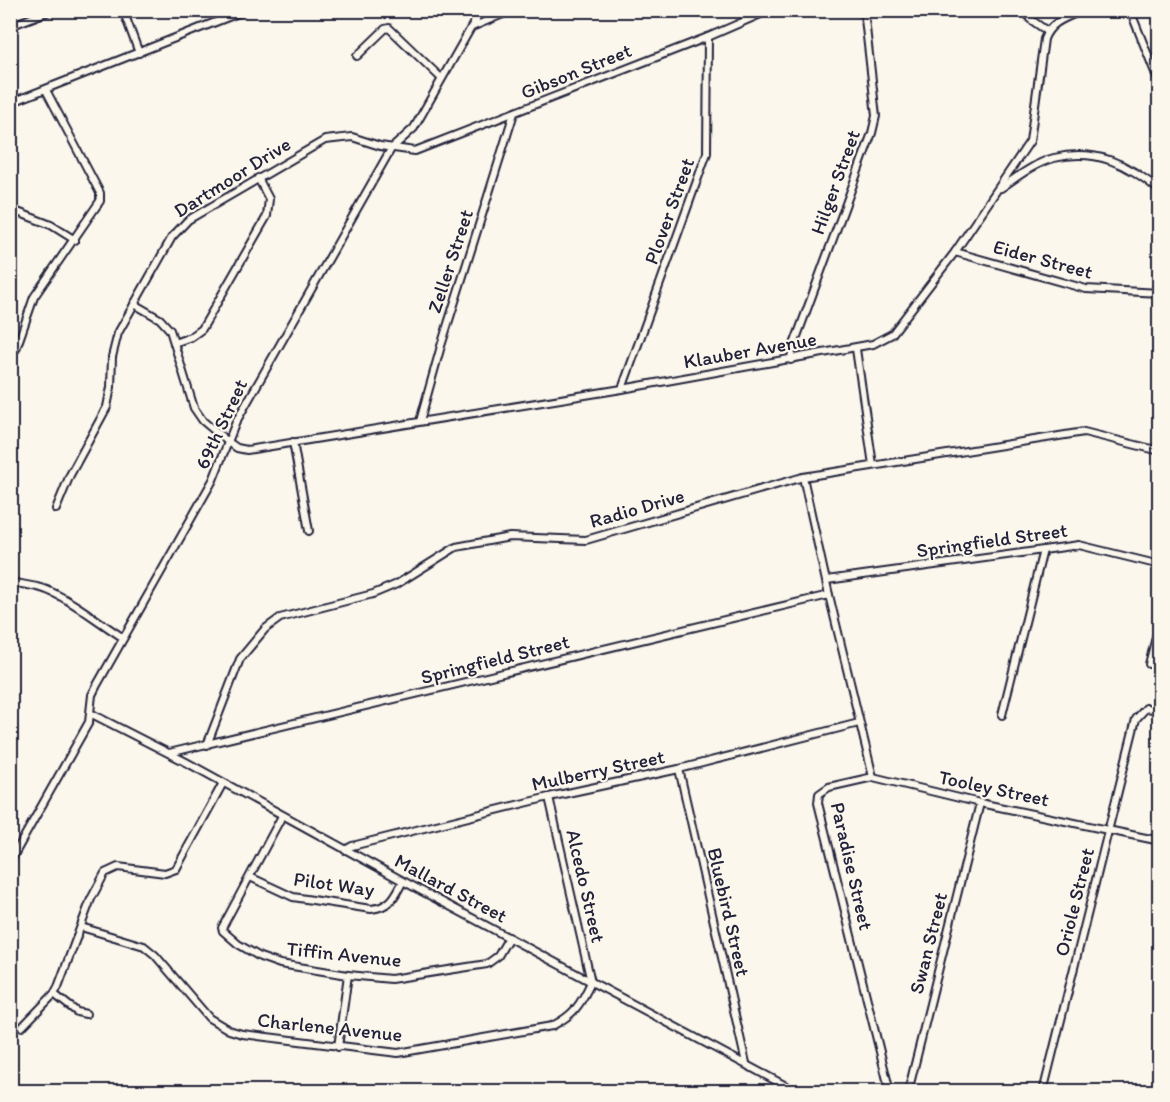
<svg xmlns="http://www.w3.org/2000/svg" width="1170" height="1102" font-family="Itim,sans-serif">
  <style>
    .lines { fill: none; stroke-linecap: round; stroke-linejoin: round }
    .minor-casing { stroke: #22223b; stroke-width: 10 }
    .minor { stroke: #fbf7ec; stroke-width: 6 }
    .labels { text-anchor: middle; stroke-width: 4.5; stroke-linejoin: round; paint-order: stroke }
    .street-label { font-size: 20px; fill: #22223b; stroke: #fbf7ec }
  </style>
  <rect width="100%" height="100%" fill="#fbf7ec"/>
  <filter id="ink" filterUnits="userSpaceOnUse"><feTurbulence type="fractalNoise" baseFrequency=".0167" numOctaves="2"/><feDisplacementMap in="SourceGraphic" scale="12" xChannelSelector="R" yChannelSelector="G"/><feConvolveMatrix kernelMatrix="1 2 1 2 8 2 1 2 1" color-interpolation-filters="sRGB"/></filter>
  <g filter="url(#ink)">
    <g class="lines">
      <!-- minor casing -->
      <g class="minor-casing">
        <g id="minor">
          <polyline points="123,10 139,53"/>
          <polyline points="1026,10 1030,19 1047,31"/>
          <polyline points="1130,10 1160,85"/>
          <polyline points="10,26 52,10"/>
          <polyline points="472,27 513,10"/>
          <polyline points="357,56 385,29 389,28 441,78"/>
          <polyline points="10,103 246,10"/>
          <path d="M1001,188C1017,177 1035,163 1054,158C1096,148 1129,164 1160,191"/>
          <polyline points="10,209 51,225 75,240"/>
          <polyline points="955,252 1086,289 1160,293"/>
          <path d="M134,304L160,319L170,330L194,408L203,421L227,441L237,448L247,450L622,389L873,344L892,334L955,252L1030,141L1044,39C1051,21 1066,18 1083,10"/>
          <polyline points="174,343 191,337 202,329 267,216 269,199 258,178"/>
          <polyline points="16,349 34,297 100,201 100,193 46,90"/>
          <polyline points="856,349 873,465"/>
          <polyline points="791,360 792,350 872,133 876,116 864,10"/>
          <polyline points="622,389 707,153 708,37"/>
          <polyline points="420,421 441,346 514,113"/>
          <polyline points="293,442 309,531"/>
          <polyline points="803,477 829,595 873,777"/>
          <polyline points="56,509 70,475 107,407 111,387 112,357 118,333 172,237 188,220 325,140 352,137 380,146 415,151 708,37 770,10"/>
          <polyline points="827,580 1079,545 1160,565"/>
          <path d="M15,583C26,585 37,586 47,590C75,602 97,621 122,637"/>
          <polyline points="1149,664 1160,622"/>
          <polyline points="90,713 186,762 403,881 797,1092"/>
          <polyline points="1002,715 1043,550"/>
          <polyline points="207,745 240,659 265,629 280,618 373,594 397,584 456,547 510,537 586,540 803,477 1084,432 1160,451"/>
          <polyline points="169,753 829,595"/>
          <polyline points="679,769 746,1063"/>
          <polyline points="282,816 222,928 223,931 238,944 260,957 280,964 348,975 391,979 487,964 498,956 509,937"/>
          <polyline points="345,850 352,846 549,797 679,769 859,723"/>
          <polyline points="10,862 89,722 92,695 97,685 213,480 236,422 391,149 414,128 481,10"/>
          <path d="M250,877L293,897L371,909C390,907 395,897 403,881"/>
          <path d="M81,927L144,946L155,955L209,1018L229,1030L242,1034L398,1053L552,1026C574,1015 581,1004 591,982L549,797"/>
          <polyline points="54,994 77,1012 86,1014"/>
          <polyline points="22,1027 54,994 58,987 91,899 105,873 118,867 165,873 176,869 223,783"/>
          <polyline points="338,1047 348,975"/>
          <polyline points="890,1092 818,803 819,794 829,787 873,777 980,803 1160,841"/>
          <polyline points="908,1092 980,803"/>
          <polyline points="1043,1092 1136,719 1146,708 1160,710"/>
        </g>
      </g>
      <!-- minor -->
      <use href="#minor" class="minor"/>
    </g>
  </g>
  <g class="labels">
    <!-- street labels -->
    <g class="street-label">
      <text transform="translate(576 71) rotate(-22)" y="7">Gibson Street</text>
      <text transform="translate(232 177) rotate(-32)" y="7">Dartmoor Drive</text>
      <text transform="translate(835 182) rotate(-70)" y="7">Hilger Street</text>
      <text transform="translate(669 211) rotate(-70)" y="7">Plover Street</text>
      <text transform="translate(1043 259) rotate(15)" y="7">Eider Street</text>
      <text transform="translate(450 261) rotate(-72)" y="7">Zeller Street</text>
      <text transform="translate(750 350) rotate(-10)" y="7">Klauber Avenue</text>
      <text transform="translate(221 424) rotate(-65)" y="7">69th Street</text>
      <text transform="translate(637 508) rotate(-16)" y="7">Radio Drive</text>
      <text transform="translate(992 540) rotate(-8)" y="7">Springfield Street</text>
      <text transform="translate(495 659) rotate(-14)" y="7">Springfield Street</text>
      <text transform="translate(598 770) rotate(-12)" y="7">Mulberry Street</text>
      <text transform="translate(994 788) rotate(12)" y="7">Tooley Street</text>
      <text transform="translate(852 866) rotate(77)" y="7">Paradise Street</text>
      <text transform="translate(334 884) rotate(8)" y="7">Pilot Way</text>
      <text transform="translate(586 886) rotate(77)" y="7">Alcedo Street</text>
      <text transform="translate(451 888) rotate(28)" y="7">Mallard Street</text>
      <text transform="translate(1074 902) rotate(-76)" y="7">Oriole Street</text>
      <text transform="translate(729 912) rotate(77)" y="7">Bluebird Street</text>
      <text transform="translate(928 943) rotate(-76)" y="7">Swan Street</text>
      <text transform="translate(344 954) rotate(6)" y="7">Tiffin Avenue</text>
      <text transform="translate(330 1027) rotate(6)" y="7">Charlene Avenue</text>
    </g>
  </g>
  <!-- margin -->
  <rect width="1170" height="1102" fill="none" stroke="#fbf7ec" stroke-width="36"/>
  <rect x="18" y="18" width="1134" height="1066" fill="none" stroke="#22223b" stroke-width="2" filter="url(#ink)"/>
</svg>
